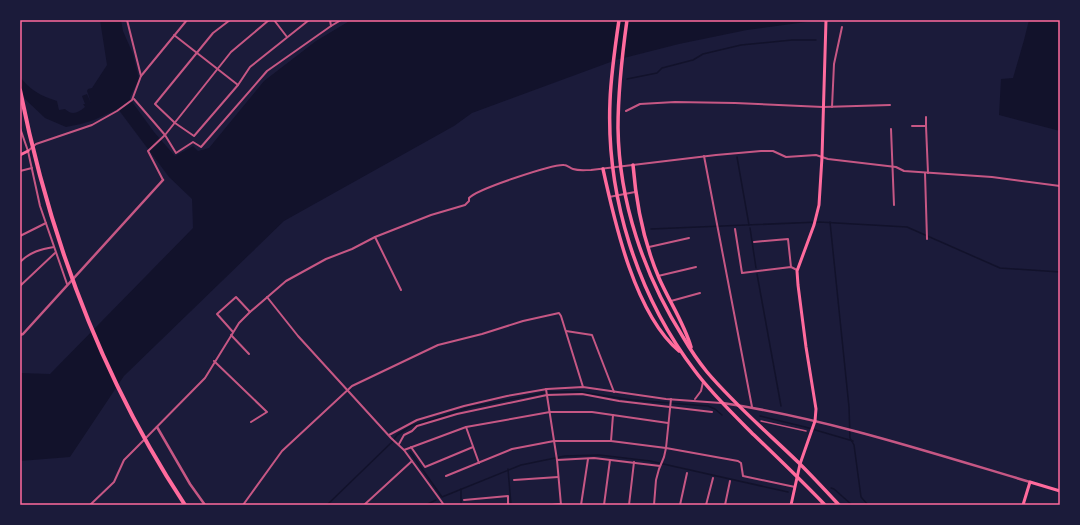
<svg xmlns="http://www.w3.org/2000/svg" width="1080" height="525" font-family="Ubuntu,sans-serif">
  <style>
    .water { fill: #12122b }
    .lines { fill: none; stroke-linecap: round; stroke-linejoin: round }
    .stream { stroke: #12122b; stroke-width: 1.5 }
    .pedestrian { stroke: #c65784; stroke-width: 1.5 }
    .minor { stroke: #c65784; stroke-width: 2 }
    .tertiary { stroke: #c65784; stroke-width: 2.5 }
    .secondary { stroke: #ff6b9d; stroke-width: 3 }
    .trunk { stroke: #ff6b9d; stroke-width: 3.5 }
    .motorway { stroke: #ff6b9d; stroke-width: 4 }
    .neatline { fill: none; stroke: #ff6b9d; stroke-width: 1.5 }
  </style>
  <rect width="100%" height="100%" fill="#1b1b3a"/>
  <!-- water -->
  <g class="water">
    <path d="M100,20H121L123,31L133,54L139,79L130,97V99L154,132L175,156L193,146L198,151L209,148L264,81L316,41L351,20H821L747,30L679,44L616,60L472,113L454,126L284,221L124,376L70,457L20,461V373L50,374L193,228L192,199L169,177L118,109L94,120L81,124L66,127L45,118L27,101L20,92V77C30,90 41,96 57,101L59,110L65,109C72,116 78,113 85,107L83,104H85L82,96L87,94L91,103L87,91L88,89L92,88L107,65Z"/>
    <polygon points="1029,20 1060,20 1060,131 999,115 1001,79 1013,78 1024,40"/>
  </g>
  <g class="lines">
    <!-- stream -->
    <g class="stream">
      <polyline points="627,79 657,73 662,68 693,60 703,54 741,45 792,40 816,40"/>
      <polyline points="737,157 749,225"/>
      <polyline points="830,222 849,407 850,438 854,445 861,497 868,505"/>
      <polyline points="750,228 756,268"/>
      <polyline points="651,229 819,222 907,227 1000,268 1060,272"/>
      <polyline points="757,274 781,406"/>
      <polyline points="760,416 805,427 853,441"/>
      <polyline points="410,452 442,497 521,465 565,456 599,455 650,461 788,492"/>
      <polyline points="508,469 511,505"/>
      <polyline points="831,488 834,489 852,505"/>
      <polyline points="461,489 461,505"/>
      <polyline points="327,505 392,442 397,435 411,426 471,407 548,392 581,392 632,400 708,406 715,409 722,415"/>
      <polyline points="426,505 436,500"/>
    </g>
    <!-- pedestrian -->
    <polyline class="pedestrian" points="761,421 806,431"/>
    <!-- minor -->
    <g class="minor">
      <polyline points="127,20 141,76"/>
      <polyline points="230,20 213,33 155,104 175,123 194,136 238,85 250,67 309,20"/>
      <polyline points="274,20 287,37"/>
      <polyline points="331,26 341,20"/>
      <polyline points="174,35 238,85"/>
      <polyline points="134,99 165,135 176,153 193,142 201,147 267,71 331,26 330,20"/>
      <polyline points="832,107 834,64 842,27"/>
      <polyline points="626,111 640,104 675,102 735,103 823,107 890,105"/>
      <polyline points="926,117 926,126"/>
      <polyline points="912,126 926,126 928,173"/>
      <polyline points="20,128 28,151 40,206 67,284"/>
      <polyline points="891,129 894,205"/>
      <polyline points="28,151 36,144 92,125 117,111 132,100 141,76 187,20"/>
      <polyline points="704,156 752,407"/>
      <polyline points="20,171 32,168"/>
      <polyline points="925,173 927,239"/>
      <polyline points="163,180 148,151 165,135 231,52 269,20"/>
      <polyline points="609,197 635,192"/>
      <polyline points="735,229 742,273 791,267 797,270"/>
      <polyline points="20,236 46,223"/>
      <polyline points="375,237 401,290"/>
      <polyline points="754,242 788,239 791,267"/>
      <polyline points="649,247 689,238"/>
      <path d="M20,262C30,252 41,249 54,247"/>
      <polyline points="658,276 696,267"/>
      <polyline points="20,286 55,253"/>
      <polyline points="267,297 298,336 391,438 404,450 444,505"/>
      <polyline points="671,301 700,293"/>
      <polyline points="566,331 592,335 614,392"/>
      <polyline points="233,332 217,314 236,297 250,312"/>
      <polyline points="231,335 249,354"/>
      <polyline points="214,361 267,412 251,422"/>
      <polyline points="546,389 557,460 561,505"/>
      <polyline points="695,399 701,391 703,382"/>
      <polyline points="613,415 611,441 666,448 738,461 741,463 743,476 795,487"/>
      <polyline points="466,427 479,463"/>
      <polyline points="389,435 417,420 464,406 507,396 547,389 583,387 666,399 721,403"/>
      <polyline points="399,444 404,435 412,431 417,426 457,414 547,395 582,394 619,401 712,412"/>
      <polyline points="411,447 425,467 473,447"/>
      <polyline points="404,450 466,427 550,412 592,412 668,423"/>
      <polyline points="557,460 594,458 660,466"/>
      <polyline points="446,476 512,449 554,441 611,441"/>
      <polyline points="514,480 558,477"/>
      <polyline points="464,500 508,496 508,505"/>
      <path d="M90,505L114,482L124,460L135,449L205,378L239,323L250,312L286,281L326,259L352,249L375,237L431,215L465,205L469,201V198C477,189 553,164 564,165C567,165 570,168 573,169C579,171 585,170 591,170L716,155L761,151H773L786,157L816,155L828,159L896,167L904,171L992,177L1060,186"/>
      <polyline points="243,505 282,451 352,386 438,345 482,334 523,321 559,313 561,316 583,387"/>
      <polyline points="364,505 412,461"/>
      <polyline points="552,505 561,504"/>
      <polyline points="581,505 588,459"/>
      <polyline points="604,505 610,460"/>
      <polyline points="629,505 634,462"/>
      <polyline points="654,505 656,480 659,469 664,457 666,448 671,399"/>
      <polyline points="680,505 687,473"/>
      <polyline points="706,505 713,478"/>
      <polyline points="725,505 730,481"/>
    </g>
    <!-- tertiary -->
    <g class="tertiary">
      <polyline points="20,335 23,334 163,180"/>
      <path d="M723,403C828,419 929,452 1030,482"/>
      <polyline points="157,427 190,484 205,505"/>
    </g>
    <!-- secondary -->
    <g class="secondary">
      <polyline points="20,155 28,151"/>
      <polyline points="791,505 800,464 815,421 816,409 806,347 798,285 797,271 814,225 819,205 822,157 826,20"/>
      <polyline points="1023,505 1030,482 1060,491"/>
    </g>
    <!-- trunk -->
    <g class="trunk">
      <path d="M619,20C615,47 611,74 610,101C606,196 637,295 695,371C712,394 733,414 754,435C778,458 802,481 825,505"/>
      <path d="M627,20C622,56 618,92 618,128C619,202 644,275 683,337C690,349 698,361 707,372C735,405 768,433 799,463C813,477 826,491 839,505"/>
      <path d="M633,165C636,202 644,243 659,278C669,301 684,323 691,347"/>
      <path d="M603,169C615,224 635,314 679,351"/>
    </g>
    <!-- motorway -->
    <path class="motorway" d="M20,90C50,239 101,378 185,505"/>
  </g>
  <!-- border -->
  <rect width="1080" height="525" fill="none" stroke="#1b1b3a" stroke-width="42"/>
  <rect x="21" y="21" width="1038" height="483" class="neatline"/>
</svg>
